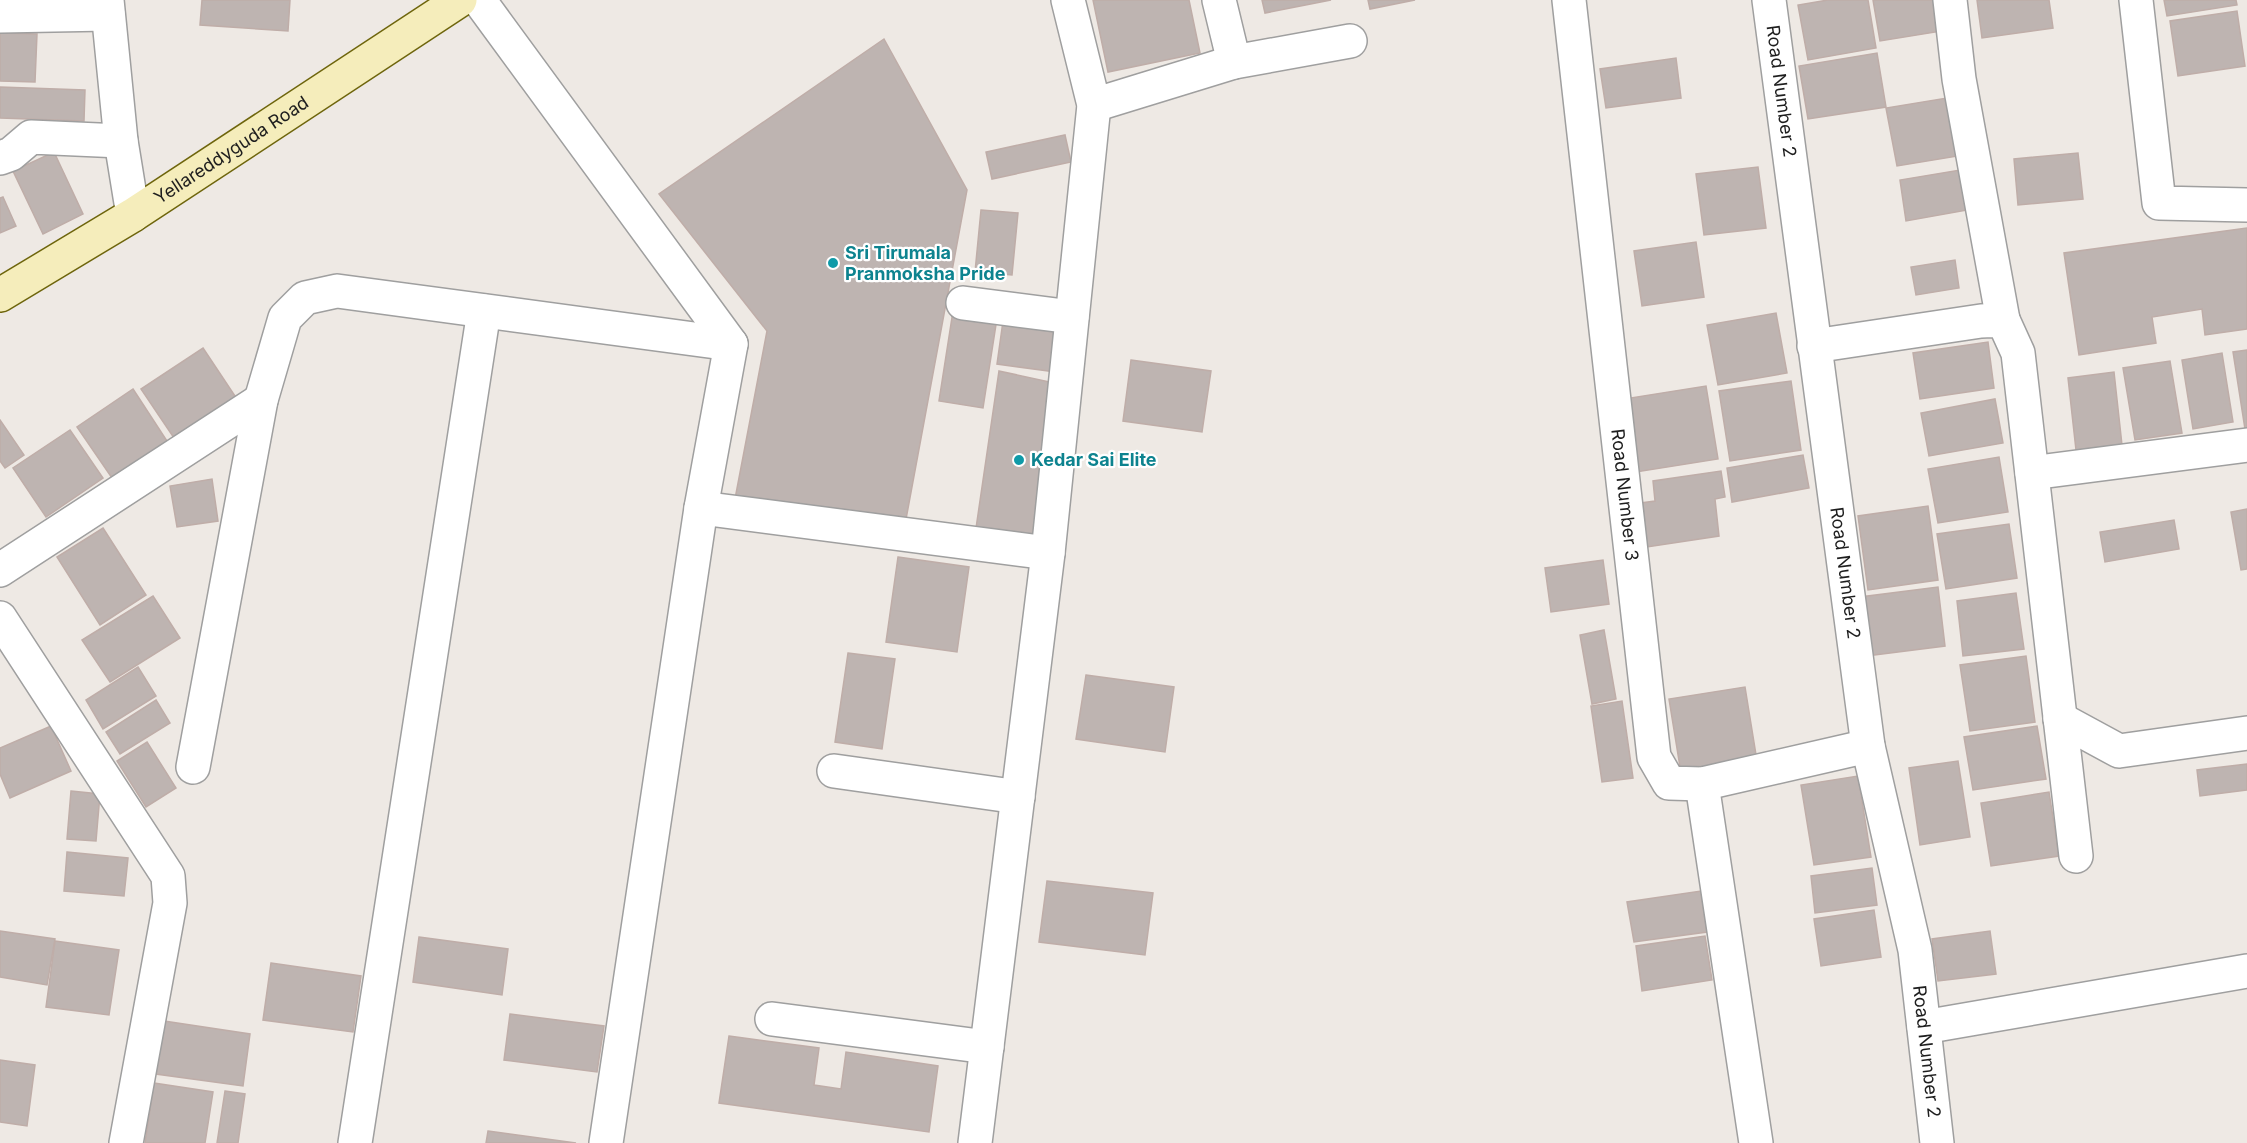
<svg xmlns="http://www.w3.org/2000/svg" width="2247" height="1143" font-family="Inter,sans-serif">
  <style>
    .building { fill: #beb4b1; stroke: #bfada8; stroke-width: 1.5 }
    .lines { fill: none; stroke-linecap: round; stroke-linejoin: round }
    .street-casing { stroke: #9f9f9f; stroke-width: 36 }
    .secondary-casing { stroke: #6e650c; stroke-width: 36 }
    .street { stroke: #fff; stroke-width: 33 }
    .secondary { stroke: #f5edbb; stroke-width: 33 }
    .culture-dot { fill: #0f9aa8; stroke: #fff; stroke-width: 2 }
    .labels { text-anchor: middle; stroke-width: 4.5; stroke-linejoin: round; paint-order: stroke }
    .street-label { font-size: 18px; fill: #1e1e1e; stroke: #fff }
    .culture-label { font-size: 18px; font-weight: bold; fill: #0d838f; stroke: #fff; text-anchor: start }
  </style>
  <rect width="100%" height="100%" fill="#eee9e4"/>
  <!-- building -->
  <g class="building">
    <polygon points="202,0 290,0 288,31 200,25"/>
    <polygon points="1093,0 1189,0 1200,53 1108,72"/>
    <polygon points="1262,0 1331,0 1265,13"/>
    <polygon points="1368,0 1415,0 1370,9"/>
    <polygon points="1828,0 1868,0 1876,48 1808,60 1798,5"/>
    <polygon points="1873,0 1943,0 1948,30 1880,41"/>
    <polygon points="1977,0 2049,0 2053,28 1982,38"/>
    <polygon points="2164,0 2236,0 2237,5 2167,16"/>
    <polygon points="2237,11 2245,66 2178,76 2170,21"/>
    <polygon points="0,33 37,34 35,82 0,81"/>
    <polygon points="884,39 967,190 904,530 735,499 767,331 659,194"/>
    <polygon points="1877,53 1886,107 1808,119 1799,66"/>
    <polygon points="1676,58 1681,98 1606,108 1600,69"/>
    <polygon points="0,87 85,90 84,121 0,118"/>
    <polygon points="1953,97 1964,155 1897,166 1886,108"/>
    <polygon points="1065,135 1071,162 992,179 986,152"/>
    <polygon points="54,152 83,214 43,234 13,171"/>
    <polygon points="2078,153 2083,199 2018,205 2014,159"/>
    <polygon points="1758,167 1766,228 1704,235 1696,174"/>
    <polygon points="1966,169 1973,209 1906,221 1900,180"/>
    <polygon points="3,197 16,226 0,233 0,198"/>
    <polygon points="981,210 1018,213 1012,275 975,272"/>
    <polygon points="2247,228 2247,329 2205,335 2202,309 2152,317 2156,343 2079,355 2064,253"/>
    <polygon points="1696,242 1704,297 1642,306 1634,251"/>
    <polygon points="1955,260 1959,288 1916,295 1911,267"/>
    <polygon points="953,311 997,318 983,408 939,401"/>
    <polygon points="1776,313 1787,373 1718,385 1707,325"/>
    <polygon points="1004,314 1062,322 1055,372 997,364"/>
    <polygon points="1988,342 1994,388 1920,399 1913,353"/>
    <polygon points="203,348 237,399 176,441 141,389"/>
    <polygon points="2247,350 2247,429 2245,429 2233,352"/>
    <polygon points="2222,353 2233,422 2193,429 2182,360"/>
    <polygon points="1131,360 1211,371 1202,432 1123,421"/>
    <polygon points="2170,361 2182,433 2135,440 2123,368"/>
    <polygon points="999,371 1059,384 1043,542 975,535"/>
    <polygon points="2114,372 2122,445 2076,450 2068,378"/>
    <polygon points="1791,381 1801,450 1730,461 1719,391"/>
    <polygon points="1706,386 1718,459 1636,472 1624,399"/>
    <polygon points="133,389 167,441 112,478 77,427"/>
    <polygon points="1995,399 2003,443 1929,456 1921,413"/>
    <polygon points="0,420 24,455 5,468 0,461"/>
    <polygon points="70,430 103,478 46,517 13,468"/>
    <polygon points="1803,455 1809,488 1732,502 1727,468"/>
    <polygon points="1999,457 2008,512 1938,523 1928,469"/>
    <polygon points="1721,471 1725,497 1715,499 1719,536 1647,547 1641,503 1655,501 1653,481"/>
    <polygon points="212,479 218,521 177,527 170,486"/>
    <polygon points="1928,506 1938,580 1868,590 1858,516"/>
    <polygon points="2247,509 2247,569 2241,570 2231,512"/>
    <polygon points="2174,520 2179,549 2105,562 2100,532"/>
    <polygon points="2009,524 2017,578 1946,589 1937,534"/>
    <polygon points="103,528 146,595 100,625 57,557"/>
    <polygon points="898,557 969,567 957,652 886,642"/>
    <polygon points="1603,560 1609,604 1551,612 1545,568"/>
    <polygon points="1938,587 1945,646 1867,656 1860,597"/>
    <polygon points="2016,593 2024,649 1963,656 1957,601"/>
    <polygon points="153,596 180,638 110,682 82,640"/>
    <polygon points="1604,630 1616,699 1592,704 1580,635"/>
    <polygon points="848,653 895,659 882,749 835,742"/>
    <polygon points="2026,656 2035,722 1970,731 1960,665"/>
    <polygon points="138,667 156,696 103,729 86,700"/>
    <polygon points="1086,675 1174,687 1165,752 1076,739"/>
    <polygon points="1745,687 1757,761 1681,773 1669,699"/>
    <polygon points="156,700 170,723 120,754 106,732"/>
    <polygon points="1622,701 1633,778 1602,782 1591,706"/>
    <polygon points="51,726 71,771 10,798 0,774 0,748"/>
    <polygon points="2037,726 2046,779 1973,790 1964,737"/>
    <polygon points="147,742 176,788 146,807 117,761"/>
    <polygon points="1958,761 1970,837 1920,845 1909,768"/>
    <polygon points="2247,764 2247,790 2200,796 2197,770"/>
    <polygon points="1858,776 1871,857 1814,865 1801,785"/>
    <polygon points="71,791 100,794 96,841 67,839"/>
    <polygon points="2049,792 2059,856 1991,866 1981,803"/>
    <polygon points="67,852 128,858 124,896 64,891"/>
    <polygon points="1872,868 1877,905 1815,913 1811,876"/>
    <polygon points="1047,881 1153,893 1145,955 1039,942"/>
    <polygon points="1701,891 1707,932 1634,942 1627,902"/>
    <polygon points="1874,910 1881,957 1821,966 1814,919"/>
    <polygon points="0,931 55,939 47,985 0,977"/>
    <polygon points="1990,931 1996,974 1938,981 1932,939"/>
    <polygon points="1705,936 1712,980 1642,991 1636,946"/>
    <polygon points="419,937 508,949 502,995 413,982"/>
    <polygon points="55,941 119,950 109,1015 46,1007"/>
    <polygon points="271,963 361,976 353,1032 263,1020"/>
    <polygon points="510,1014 604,1026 597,1072 504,1060"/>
    <polygon points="164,1021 250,1034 243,1086 156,1074"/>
    <polygon points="729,1036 819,1048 814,1085 841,1089 846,1052 938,1066 929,1132 719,1103"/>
    <polygon points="0,1060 35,1065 27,1126 0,1122"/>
    <polygon points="154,1083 213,1092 205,1143 145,1143"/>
    <polygon points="225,1091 245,1094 238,1143 217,1143"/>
    <polygon points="488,1131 576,1143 486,1143"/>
  </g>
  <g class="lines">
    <!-- street casing -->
    <g class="street-casing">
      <g id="street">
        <polyline points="107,0 121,141 133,215"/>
        <polyline points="479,0 731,344 701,508 606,1143"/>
        <polyline points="1219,0 1234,62 1350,41"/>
        <path id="s1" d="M1569,0L1654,757L1669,783L1702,784L1868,746"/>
        <path id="s2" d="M1769,0L1868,746L1915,950L1937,1143"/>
        <polyline points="1950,0 1959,79 2003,320"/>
        <polyline points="2136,0 2159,203 2247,205"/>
        <polyline points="0,16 108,14"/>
        <polyline points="1094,105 1234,62"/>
        <polyline points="0,158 11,154 31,137 121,141"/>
        <polyline points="963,303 1072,317"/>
        <polyline points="1814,346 1981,321 2003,320 2018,353 2076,856"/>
        <polyline points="2032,473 2247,445"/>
        <polyline points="701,508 1048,553"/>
        <polyline points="0,570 261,400"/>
        <polyline points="0,618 168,876 170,903 126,1143"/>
        <polyline points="2060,719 2119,751 2247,733"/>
        <polyline points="193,767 261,400 285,318 305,298 337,291 731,344"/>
        <polyline points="834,771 1018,797"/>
        <polyline points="1702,784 1756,1143"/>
        <polyline points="772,1019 987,1047"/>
        <polyline points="1924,1027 2247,971"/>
        <polyline points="355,1143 484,311"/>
        <polyline points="975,1143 1048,553 1094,105 1068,0"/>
      </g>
    </g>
    <!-- secondary casing -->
    <g class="secondary-casing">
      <g id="secondary">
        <path id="s3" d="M0,295L133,215L460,0"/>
      </g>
    </g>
    <!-- street -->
    <use href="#street" class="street"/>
    <!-- secondary -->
    <use href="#secondary" class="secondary"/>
  </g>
  <!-- markers -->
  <g class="culture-dot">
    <circle cx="833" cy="263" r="6"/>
    <circle cx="1019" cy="460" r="6"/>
  </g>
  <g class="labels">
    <!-- street labels -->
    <g class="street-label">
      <text dy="6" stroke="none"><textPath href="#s2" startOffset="92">Road Number 2</textPath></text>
      <text dy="6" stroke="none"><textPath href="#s3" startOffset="273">Yellareddyguda Road</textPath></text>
      <text dy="6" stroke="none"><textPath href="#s1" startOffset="498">Road Number 3</textPath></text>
      <text dy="6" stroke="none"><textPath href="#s2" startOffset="578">Road Number 2</textPath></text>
      <text dy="6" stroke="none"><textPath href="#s2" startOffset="1064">Road Number 2</textPath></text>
    </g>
    <!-- culture labels -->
    <g class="culture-label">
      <text x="845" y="259">Sri Tirumala<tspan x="845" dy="21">Pranmoksha Pride</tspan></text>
      <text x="1031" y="466">Kedar Sai Elite</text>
    </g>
  </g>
</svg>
